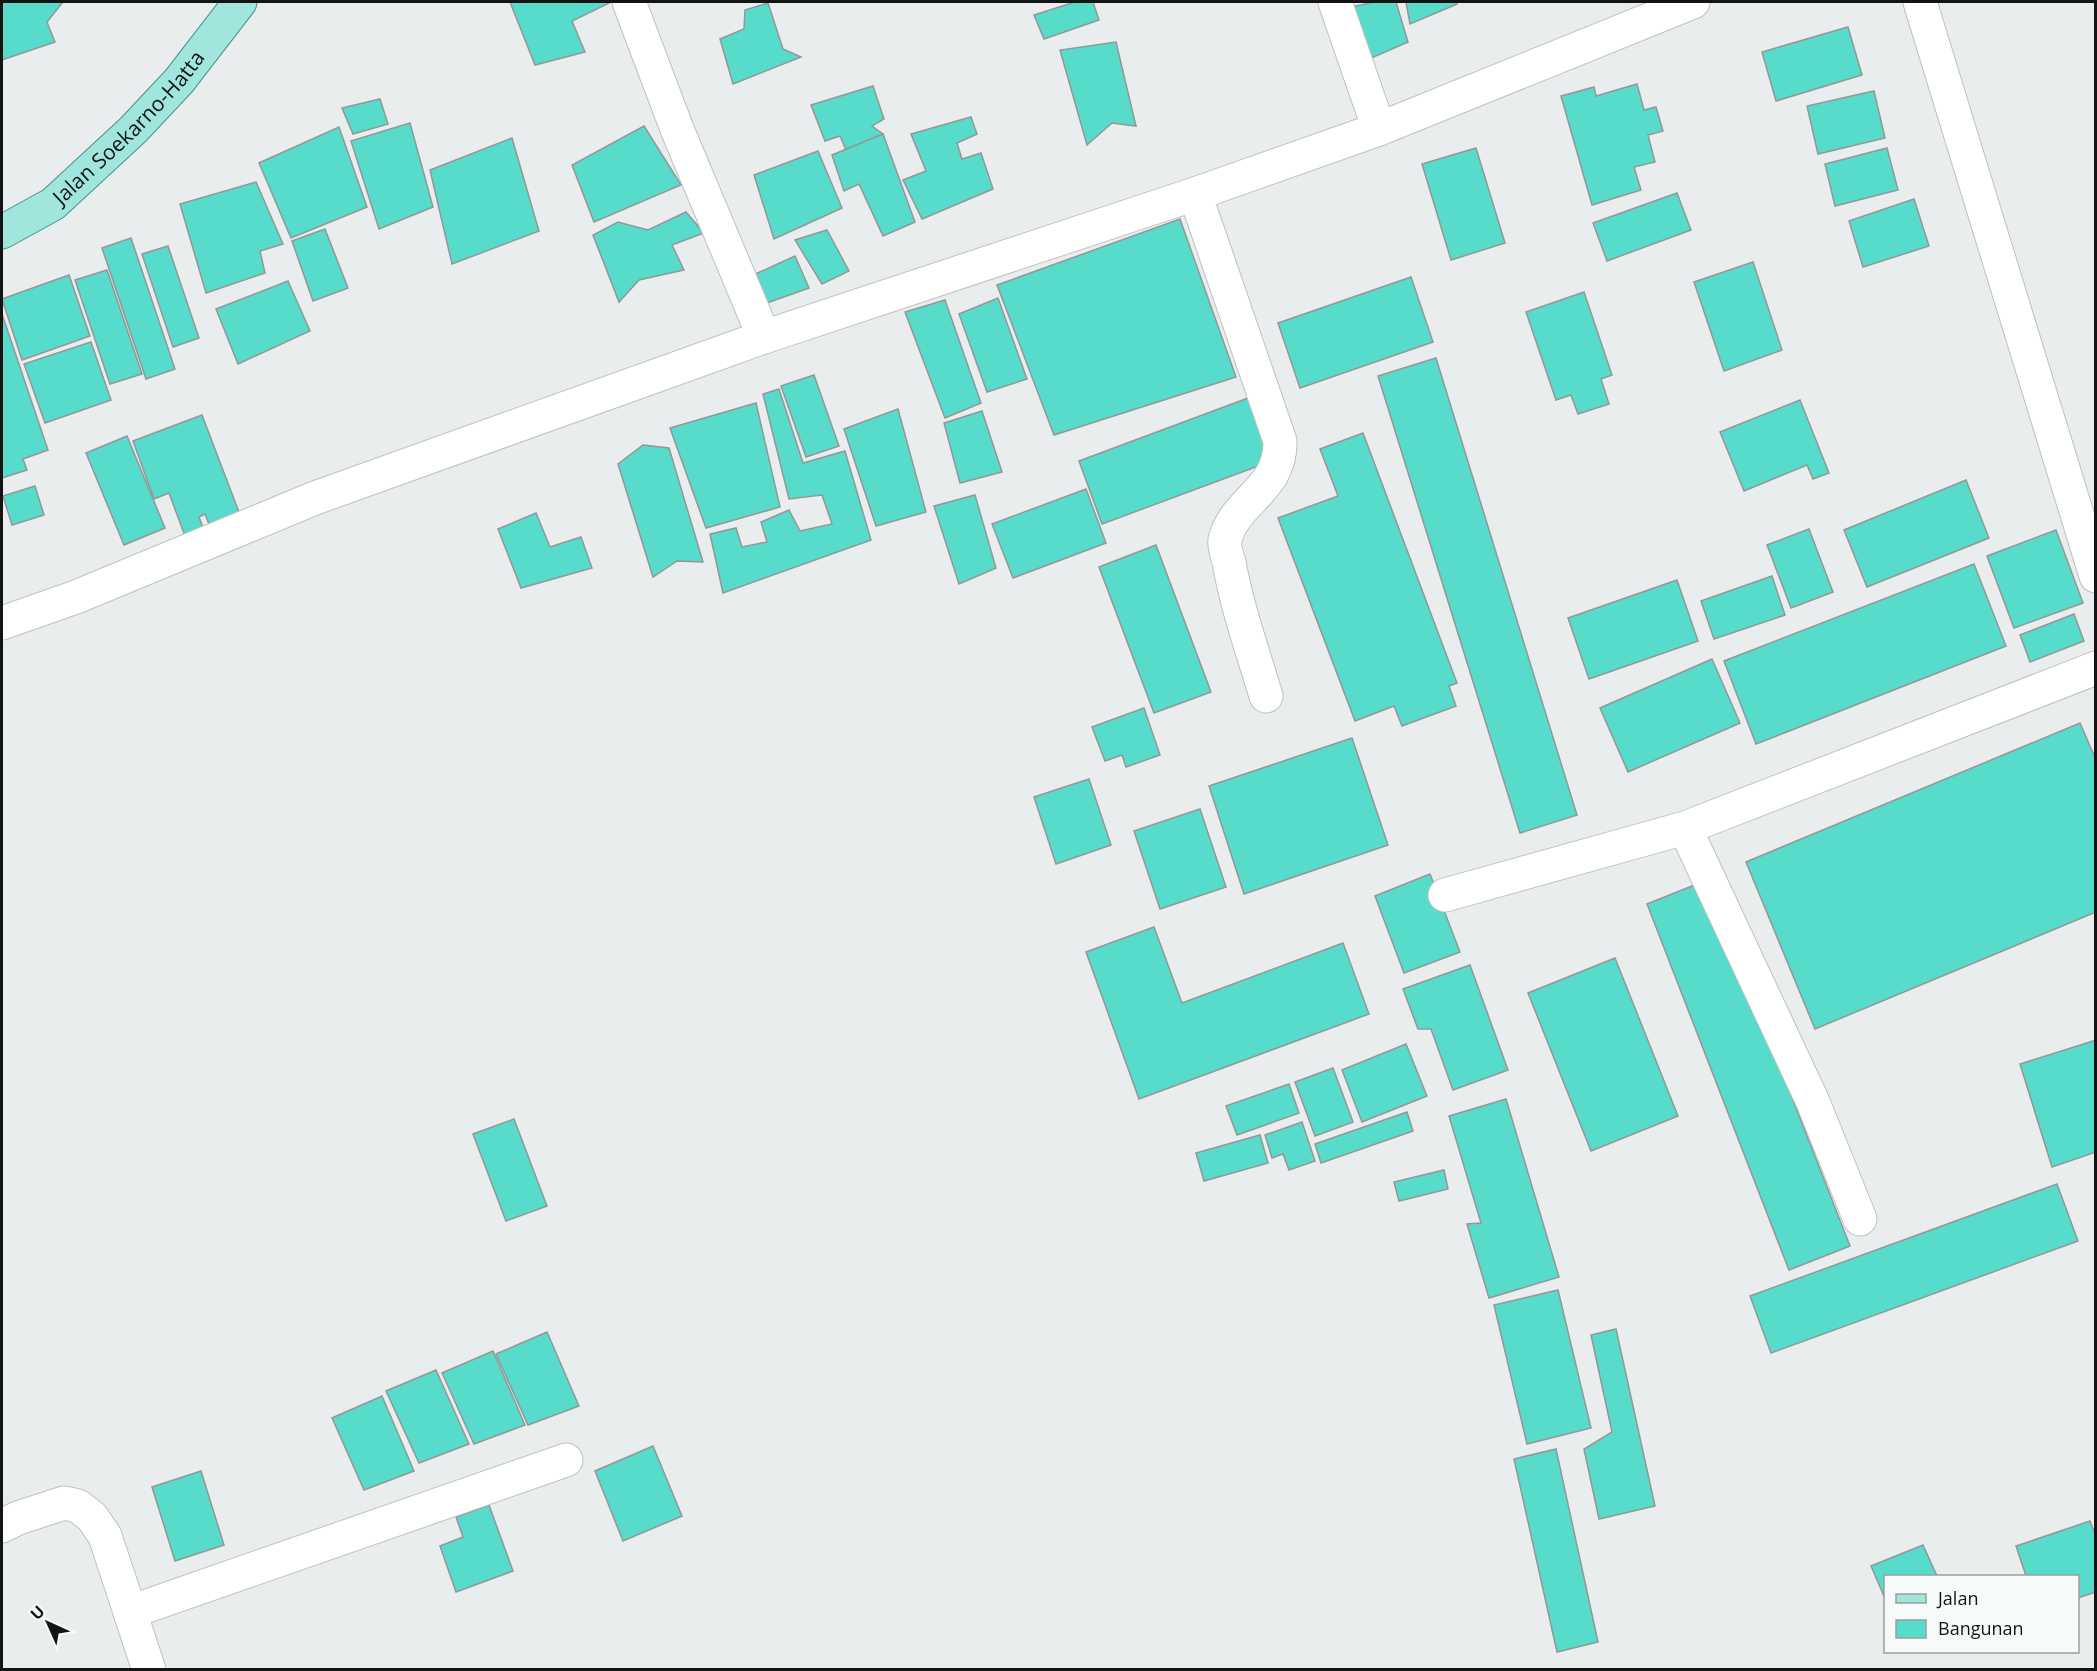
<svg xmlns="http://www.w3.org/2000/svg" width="2097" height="1671" font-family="'Open Sans',sans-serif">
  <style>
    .building { fill: #57dbcb; stroke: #939797; stroke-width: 1.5 }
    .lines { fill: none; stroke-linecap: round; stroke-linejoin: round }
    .minor-casing { stroke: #bdc2c1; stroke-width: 35 }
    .primary-casing { stroke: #479288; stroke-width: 35 }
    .minor { stroke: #fff; stroke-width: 33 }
    .primary { stroke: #a1e6dd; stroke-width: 33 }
    .labels { text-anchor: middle; stroke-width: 4.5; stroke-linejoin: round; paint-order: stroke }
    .street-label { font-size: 21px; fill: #131515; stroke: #f6fbfa }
  </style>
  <rect width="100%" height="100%" fill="#e9eded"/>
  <!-- building -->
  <g class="building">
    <polygon points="2,2 63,2 47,22 55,42 2,60"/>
    <polygon points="510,2 608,2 609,3 572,21 585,52 535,65"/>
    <polygon points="1075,2 1093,2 1099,20 1044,39 1034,15"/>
    <polygon points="1374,2 1396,2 1408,42 1369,59 1351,7"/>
    <polygon points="1406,2 1456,2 1457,4 1410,24"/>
    <polygon points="768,3 783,49 801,57 733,84 720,39 744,29 745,10"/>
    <polygon points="1848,27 1862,75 1776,101 1762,52"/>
    <polygon points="1116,42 1136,126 1112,123 1087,145 1060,50"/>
    <polygon points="1637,84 1644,110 1656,107 1663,131 1648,135 1655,162 1634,167 1641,190 1592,205 1561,96 1594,87 1596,96"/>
    <polygon points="873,86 884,119 872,126 883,134 846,150 840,136 825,141 811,105"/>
    <polygon points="1874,91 1885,138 1818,154 1807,106"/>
    <polygon points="380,99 388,124 353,134 342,108"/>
    <polygon points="971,117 977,134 957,143 962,159 981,153 993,189 922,219 903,180 926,171 911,134"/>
    <polygon points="410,123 433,207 379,229 351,141"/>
    <polygon points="644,126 681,185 594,222 572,165"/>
    <polygon points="339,127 367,207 291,238 259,163"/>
    <polygon points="883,134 915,222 883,236 859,184 844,191 832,155"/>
    <polygon points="512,138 539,231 452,264 430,170"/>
    <polygon points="1476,148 1505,243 1451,260 1422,164"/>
    <polygon points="1887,148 1898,190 1835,206 1825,164"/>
    <polygon points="818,151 842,208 774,239 754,175"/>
    <polygon points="256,182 283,244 260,251 265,273 206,293 180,204"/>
    <polygon points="1677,193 1691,230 1607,261 1593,223"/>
    <polygon points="1914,199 1929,246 1863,267 1849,221"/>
    <polygon points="686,212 704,233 672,245 684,270 639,280 619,302 593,235 618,222 648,230"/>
    <polygon points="1180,219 1236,377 1054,435 997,285"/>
    <polygon points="325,229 348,288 313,301 292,241"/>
    <polygon points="827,230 849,271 822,284 795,240"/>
    <polygon points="131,238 175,369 146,379 102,248"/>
    <polygon points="168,246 199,338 173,347 142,254"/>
    <polygon points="795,256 809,288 764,304 751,276"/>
    <polygon points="1753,262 1782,350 1724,371 1694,282"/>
    <polygon points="107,270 142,374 110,384 75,280"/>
    <polygon points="69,275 90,336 22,360 2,299"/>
    <polygon points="1411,277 1433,342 1300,388 1278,323"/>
    <polygon points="288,281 310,331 238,364 216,309"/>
    <polygon points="1584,292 1612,375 1601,379 1609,404 1578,414 1571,395 1556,400 1526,312"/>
    <polygon points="998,298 1027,379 987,392 959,314"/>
    <polygon points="945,300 981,403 945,418 905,312"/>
    <polygon points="2,314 48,450 23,459 27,470 2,478"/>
    <polygon points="91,342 111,400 45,423 24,364"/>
    <polygon points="1436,358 1577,815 1520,833 1378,376"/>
    <polygon points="814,375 839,446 806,457 781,386"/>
    <polygon points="779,389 803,463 845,451 871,540 723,593 710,534 736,528 742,547 767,542 761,522 789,510 800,531 832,524 822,495 789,499 763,394"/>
    <polygon points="1248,398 1272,461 1102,524 1079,461"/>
    <polygon points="1800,400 1829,473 1813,479 1807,465 1744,491 1720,432"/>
    <polygon points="756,403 780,507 706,528 670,428"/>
    <polygon points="898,409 926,512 876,526 844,429"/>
    <polygon points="982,411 1002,472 960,483 944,423"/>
    <polygon points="202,415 242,520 212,532 205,514 199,517 204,530 185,536 169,493 154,499 133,441"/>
    <polygon points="1363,433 1457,683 1449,686 1456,706 1402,726 1394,706 1355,721 1278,518 1338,496 1320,449"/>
    <polygon points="127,436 165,528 124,545 86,453"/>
    <polygon points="643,445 669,448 703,562 677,561 653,577 618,464"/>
    <polygon points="1966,480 1989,538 1867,587 1844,530"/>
    <polygon points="35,486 44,515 12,525 3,496"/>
    <polygon points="1086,489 1106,543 1013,578 992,524"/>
    <polygon points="975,495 996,568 959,584 934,506"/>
    <polygon points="536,513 550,547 581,537 592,568 521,588 498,529"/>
    <polygon points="1809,529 1833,592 1791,608 1767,545"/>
    <polygon points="2056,530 2083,603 2014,628 1987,556"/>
    <polygon points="1156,545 1211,692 1154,713 1099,567"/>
    <polygon points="1974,564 2006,646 1756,744 1724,661"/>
    <polygon points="1772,576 1785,615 1714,639 1701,601"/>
    <polygon points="1677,580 1698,641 1589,679 1568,618"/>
    <polygon points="2074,614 2084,641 2030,662 2020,635"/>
    <polygon points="1712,659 1740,723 1628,772 1600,708"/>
    <polygon points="1144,708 1160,755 1126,767 1122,755 1105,761 1092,727"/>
    <polygon points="2080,723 2096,760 2096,912 1815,1029 1746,862"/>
    <polygon points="1352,738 1388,845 1244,894 1209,786"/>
    <polygon points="1089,779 1111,845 1056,864 1034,797"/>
    <polygon points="1200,809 1226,887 1160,909 1134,831"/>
    <polygon points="1430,874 1460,952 1404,973 1375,896"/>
    <polygon points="1707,880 1850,1246 1789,1270 1647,904"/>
    <polygon points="1154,927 1182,1003 1343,943 1369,1014 1139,1099 1086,952"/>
    <polygon points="1615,958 1678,1116 1591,1151 1528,993"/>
    <polygon points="1470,965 1508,1070 1453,1090 1431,1029 1418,1029 1403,989"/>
    <polygon points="2096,1040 2096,1152 2052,1167 2020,1064"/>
    <polygon points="1406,1044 1427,1096 1362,1122 1342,1070"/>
    <polygon points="1333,1068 1353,1122 1315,1136 1295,1082"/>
    <polygon points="1289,1084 1299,1113 1237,1135 1226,1106"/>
    <polygon points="1506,1099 1559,1277 1489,1298 1467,1224 1481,1223 1449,1116"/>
    <polygon points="1407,1112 1413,1131 1321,1163 1315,1144"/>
    <polygon points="514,1119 547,1206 506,1221 473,1134"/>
    <polygon points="1302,1122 1315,1161 1289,1170 1283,1154 1272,1158 1265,1135"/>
    <polygon points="1260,1135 1268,1163 1204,1181 1196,1153"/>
    <polygon points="1444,1170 1448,1189 1399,1201 1394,1182"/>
    <polygon points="2057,1184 2078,1241 1771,1353 1750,1296"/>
    <polygon points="1558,1290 1591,1428 1527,1444 1494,1305"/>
    <polygon points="1616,1329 1655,1506 1599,1519 1584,1449 1612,1432 1591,1335"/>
    <polygon points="547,1332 579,1406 528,1425 496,1354"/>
    <polygon points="493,1351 525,1425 474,1444 442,1373"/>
    <polygon points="436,1370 469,1444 419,1463 386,1391"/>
    <polygon points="382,1396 414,1471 364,1490 332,1418"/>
    <polygon points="653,1446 682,1516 623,1541 595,1471"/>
    <polygon points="1556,1449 1598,1642 1557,1652 1514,1459"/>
    <polygon points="201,1471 224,1545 175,1561 152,1487"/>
    <polygon points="489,1505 513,1571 456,1592 440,1546 463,1537 456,1517"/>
    <polygon points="2090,1521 2096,1537 2096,1592 2078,1598 2078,1576 2026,1576 2016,1546"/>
    <polygon points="1923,1545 1937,1576 1886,1576 1886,1601 1871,1566"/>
  </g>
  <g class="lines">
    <!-- minor casing -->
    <g class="minor-casing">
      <g id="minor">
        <polyline points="629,2 677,129 764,337"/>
        <polyline points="1335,2 1379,129"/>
        <polyline points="1920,2 2096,576"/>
        <path d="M1195,194L1280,441C1281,491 1235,499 1225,540C1224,546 1227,556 1229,562C1237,608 1253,652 1266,696"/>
        <polyline points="2,623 76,597 315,498 764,337 1195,194 1379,129 1693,2"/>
        <polyline points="1685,828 1813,1102 1860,1219"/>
        <polyline points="1445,895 1685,828 2096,668"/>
        <polyline points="2,1526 18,1518 64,1503 69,1504 78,1506 92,1517 105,1536 149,1670"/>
        <polyline points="130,1612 566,1460"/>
      </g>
    </g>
    <!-- primary casing -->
    <g class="primary-casing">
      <g id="primary">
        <path id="s1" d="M2,232L53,204L133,130L179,81L240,2"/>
      </g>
    </g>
    <!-- minor -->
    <use href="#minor" class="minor"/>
    <!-- primary -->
    <use href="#primary" class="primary"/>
  </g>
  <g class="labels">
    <!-- street labels -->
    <g class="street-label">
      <text dy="7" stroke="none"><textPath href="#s1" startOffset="166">Jalan Soekarno-Hatta</textPath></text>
    </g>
  </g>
  <!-- border -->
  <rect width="2097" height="1671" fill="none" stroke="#131515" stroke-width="6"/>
  <!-- legend -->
  <rect x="1884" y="1575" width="195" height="78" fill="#f6fbfa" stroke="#9b9f9e" stroke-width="1.5"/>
  <rect x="1896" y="1594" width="30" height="9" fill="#a1e6dd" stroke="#9b9f9e" stroke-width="1.5"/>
  <text x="1938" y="1605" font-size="18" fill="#131515">Jalan</text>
  <rect x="1896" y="1620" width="30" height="18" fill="#57dbcb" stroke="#9b9f9e" stroke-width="1.5"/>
  <text x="1938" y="1635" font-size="18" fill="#131515">Bangunan</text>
  <!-- north arrow -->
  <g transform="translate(48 1623) rotate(315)" stroke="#f6fbfa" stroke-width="4.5" paint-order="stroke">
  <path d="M0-4.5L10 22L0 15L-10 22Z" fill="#131515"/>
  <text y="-9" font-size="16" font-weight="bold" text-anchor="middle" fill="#131515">U</text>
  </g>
</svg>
